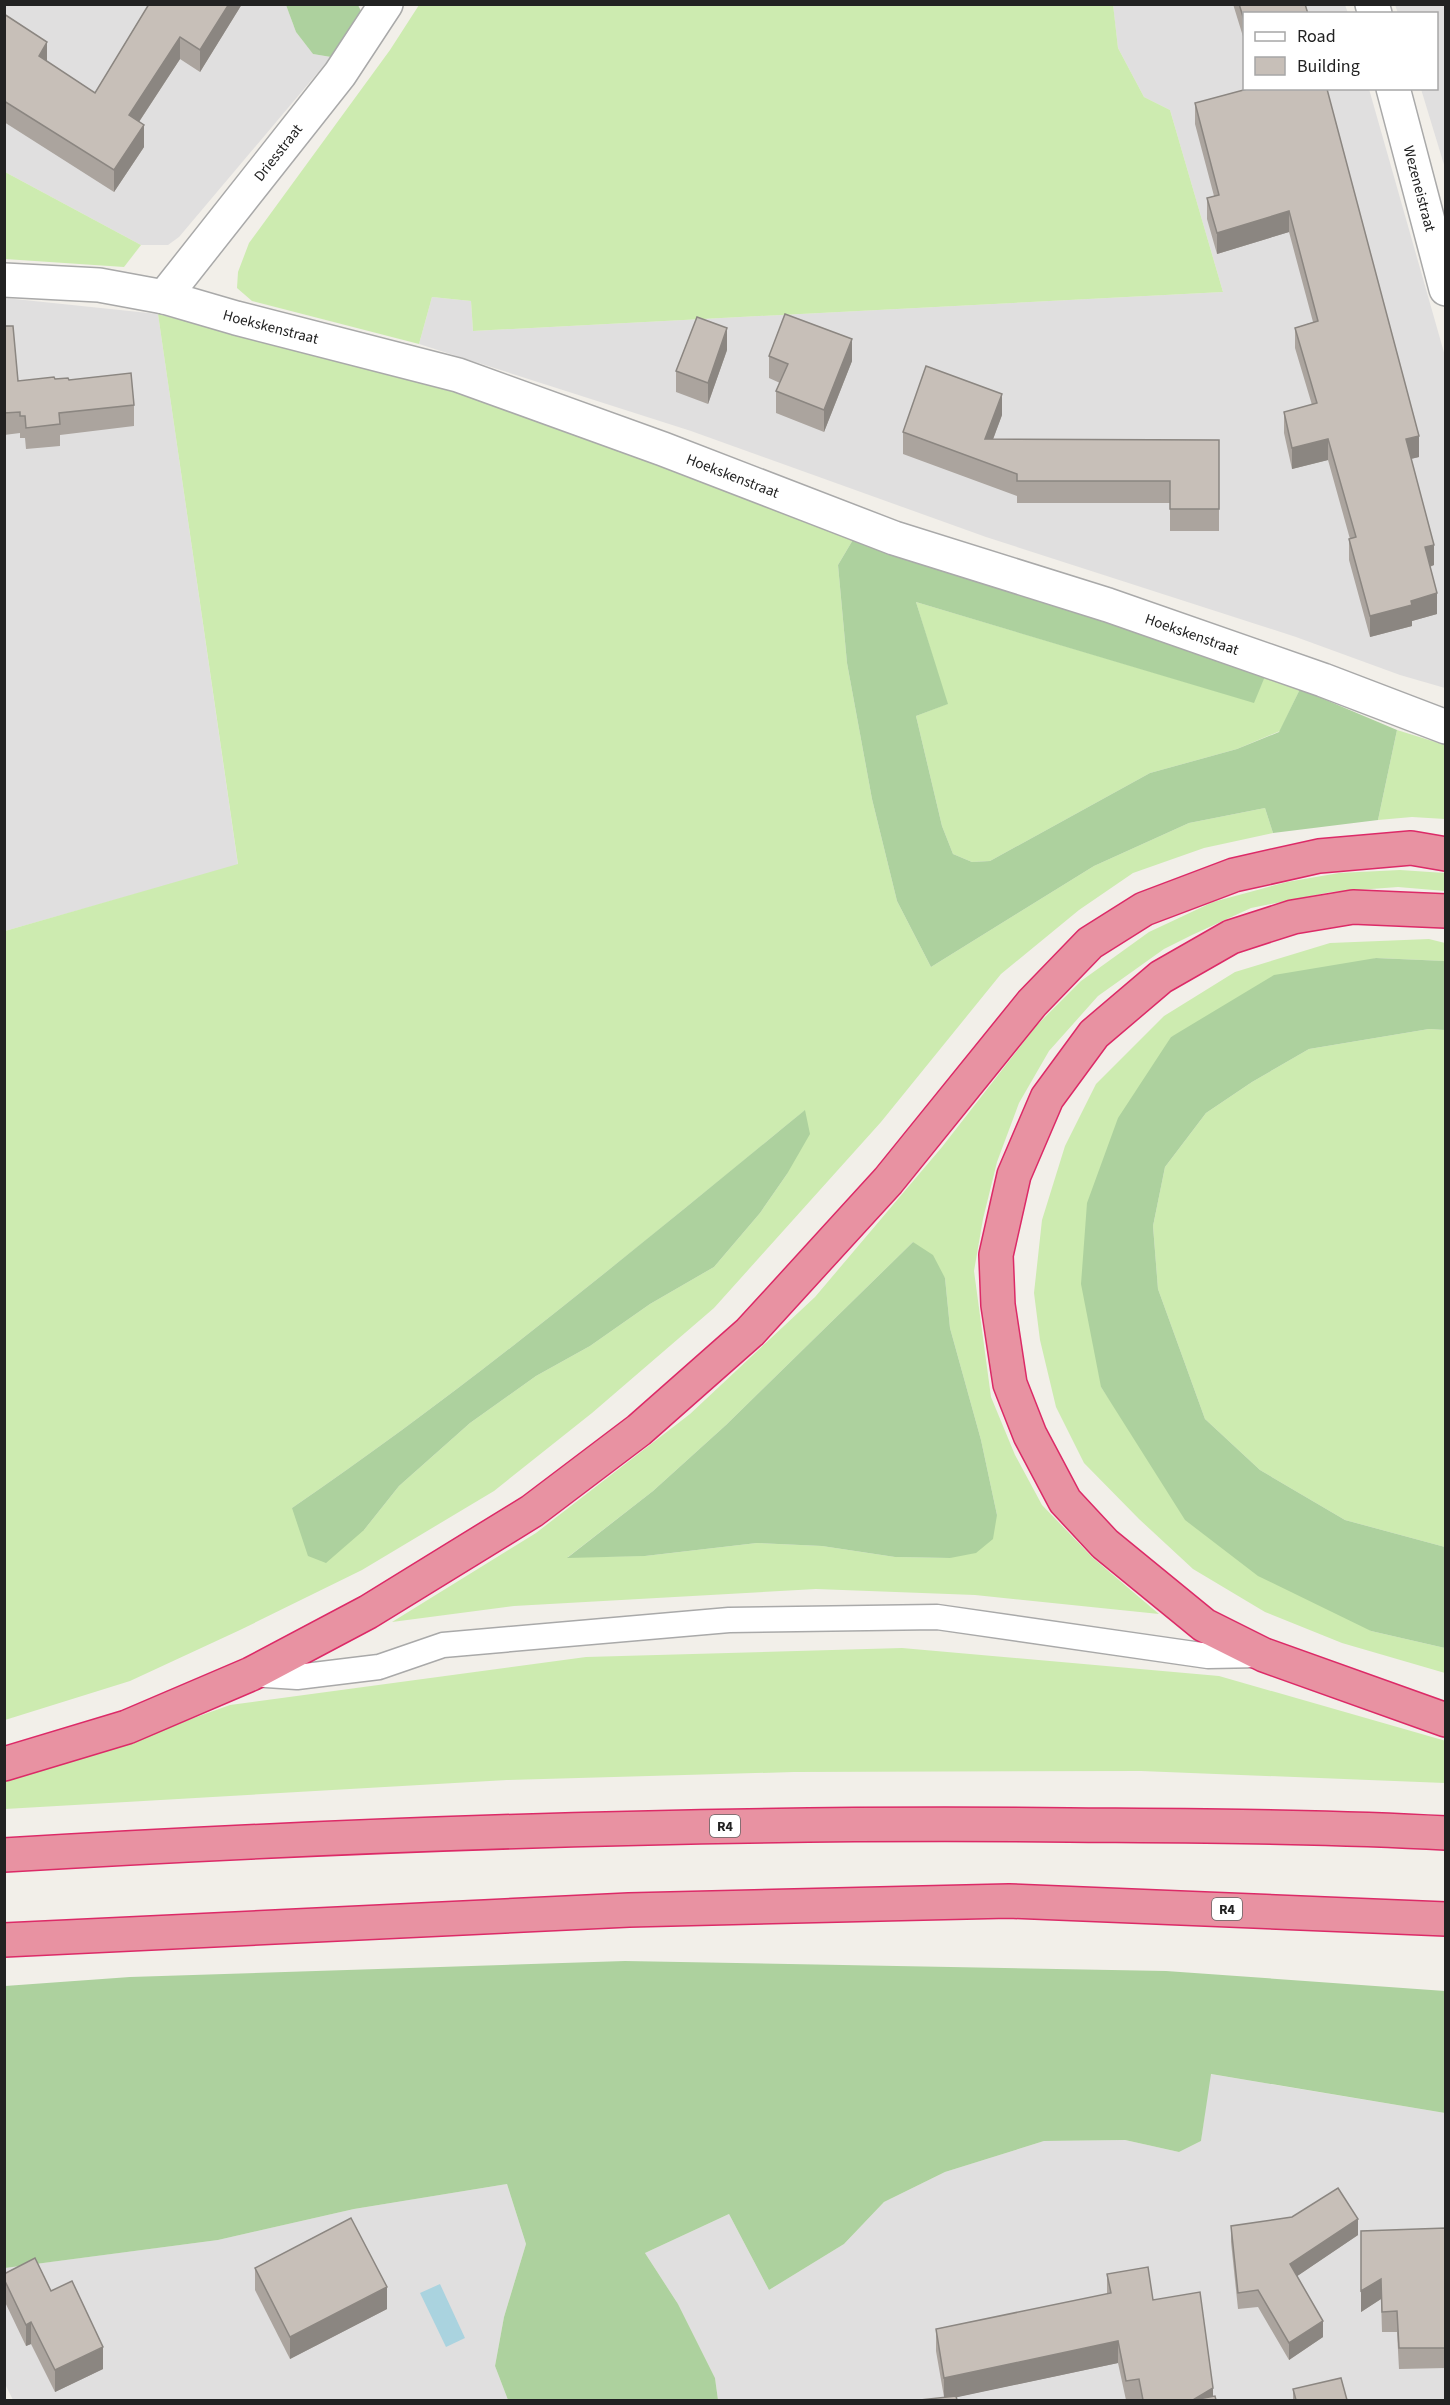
<svg xmlns="http://www.w3.org/2000/svg" width="1450" height="2405" font-family="'Source Sans 3',sans-serif">
  <style>
    .residential { fill: #e0dfdf }
    .grass { fill: #cdebb0; fill-rule: evenodd }
    .forest { fill: #add19e }
    .water { fill: #aad3df }
    .lines { fill: none; stroke-linecap: round; stroke-linejoin: round }
    .lane-casing { stroke: #a9a9a9; stroke-width: 27 }
    .street-casing { stroke: #a9a9a9; stroke-width: 36 }
    .highway-casing { stroke: #dc2a67; stroke-width: 36 }
    .lane { stroke: #fff; stroke-width: 24 }
    .street { stroke: #fff; stroke-width: 33 }
    .highway { stroke: #e892a2; stroke-width: 33 }
    .wall { fill: #aba49e }
    .shaded-wall { fill: #8b8681 }
    .building { fill: #c7bfb8; stroke: #8b8681; stroke-width: 1.5 }
    .labels { text-anchor: middle; stroke-width: 5; stroke-linejoin: round; paint-order: stroke }
    .shield { fill: #fff; stroke: #646464; stroke-width: 1.5 }
    .shield-label { font-size: 14px; font-weight: bold; fill: #222 }
    .street-label { font-size: 15px; fill: #222; stroke: #fff }
  </style>
  <rect width="100%" height="100%" fill="#f2efe9"/>
  <!-- residential -->
  <g class="residential">
    <polygon points="4,5 286,5 296,32 313,54 331,57 179,237 168,245 141,245 5,172"/>
    <polygon points="1113,5 1345,5 1348,13 1244,14 1244,88 1369,89 1445,356 1445,688 1400,675 1296,637 986,537 691,431 419,344 432,297 471,301 473,331 1223,292 1170,110 1144,97 1118,48"/>
    <polygon points="1395,5 1445,5 1445,168 1421,89 1436,88 1436,14 1398,13"/>
    <polygon points="5,298 158,314 238,865 5,931"/>
    <polygon points="1210,2074 1445,2113 1445,2400 718,2400 715,2378 678,2304 645,2253 729,2214 769,2290 844,2244 884,2202 945,2172 1044,2141 1125,2140 1179,2152 1201,2141"/>
    <polygon points="507,2184 526,2244 504,2317 495,2366 508,2400 13,2400 5,2384 4,2268 218,2240 354,2209"/>
  </g>
  <!-- grass -->
  <g class="grass">
    <polygon points="1113,4 1118,48 1144,97 1170,110 1223,292 473,331 471,301 432,297 419,344 252,301 237,288 238,272 249,243 390,50 419,5"/>
    <polygon points="5,172 141,245 124,267 5,259"/>
    <path d="M158,314L438,387L513,410L854,538L838,565L847,663L872,799L897,901L931,967L1094,866L1189,823L1265,808L1273,833L1204,848L1133,873L1079,910L1001,974L881,1122L714,1308L592,1413L494,1491L362,1570L240,1630L130,1681L5,1720V931L238,864ZM804,1111L787,1174L760,1213L714,1267L650,1304L590,1346L536,1376L470,1423L399,1486L364,1530L292,1508C471,1386 637,1247 804,1111Z"/>
    <polygon points="916,602 1253,702 1266,674 1300,689 1280,731 1237,749 1150,773 990,861 972,862 953,854 942,826 916,716 947,704"/>
    <polygon points="1397,730 1445,745 1445,819 1412,817 1378,820"/>
    <path d="M1400,870L1445,873V891L1398,887L1331,892L1251,908L1192,935L1164,949L1098,996L1049,1051L1019,1103L997,1162L983,1219L974,1271L991,1397L1015,1455L1042,1505L1093,1558L1159,1614L975,1595L816,1589L514,1606L392,1622L536,1533L690,1414L815,1297L942,1147L1037,1025L1081,981L1149,932L1213,902L1287,882L1339,873ZM913,1242L945,1278L950,1328L981,1440L997,1515L950,1558L895,1557L822,1546L757,1543L645,1556L568,1557L653,1491L726,1425Z"/>
    <polygon points="1429,939 1445,943 1445,961 1376,958 1171,1037 1101,1387 1138,1442 1371,1631 1445,1648 1445,1673 1342,1643 1265,1612 1193,1569 1139,1519 1084,1463 1056,1407 1040,1340 1034,1293 1042,1220 1065,1146 1096,1084 1164,1016 1235,972 1330,943"/>
    <polygon points="1429,1029 1445,1030 1445,1547 1345,1520 1260,1470 1205,1419 1158,1289 1153,1226 1165,1167 1206,1113 1252,1082 1309,1049"/>
    <polygon points="902,1648 1219,1676 1446,1741 1445,1783 1141,1771 794,1772 507,1780 5,1809 5,1780 94,1754 230,1705 586,1657"/>
  </g>
  <!-- forest -->
  <g class="forest">
    <polygon points="286,5 358,5 361,11 331,57 313,54 296,32"/>
    <polygon points="854,538 1266,674 1254,703 916,602 948,704 916,716 942,826 953,854 972,862 990,861 1150,773 1237,749 1279,732 1300,689 1397,730 1378,820 1273,833 1265,808 1189,823 1094,866 931,967 897,901 872,799 847,663 838,565"/>
    <polygon points="1376,958 1445,961 1445,1030 1429,1029 1309,1049 1252,1082 1206,1113 1165,1167 1153,1226 1158,1289 1205,1419 1260,1470 1345,1520 1445,1547 1445,1648 1371,1631 1258,1576 1185,1520 1101,1387 1081,1284 1087,1203 1118,1118 1171,1037 1274,975"/>
    <path d="M805,1110L810,1134L787,1174L760,1213L714,1267L650,1304L590,1346L536,1376L470,1423L399,1486L364,1530L326,1563L308,1556L292,1508C471,1386 637,1247 805,1110Z"/>
    <polygon points="913,1242 933,1255 945,1278 950,1328 981,1440 997,1515 993,1539 976,1553 950,1558 895,1557 822,1546 757,1543 645,1556 567,1558 653,1491 726,1425"/>
    <polygon points="625,1961 1166,1971 1445,1991 1445,2113 1211,2074 1201,2141 1179,2152 1125,2140 1044,2141 945,2172 884,2202 844,2244 769,2290 729,2214 645,2253 678,2304 715,2378 718,2400 508,2400 495,2366 504,2317 526,2244 507,2184 354,2209 218,2240 5,2268 5,1986 130,1977"/>
  </g>
  <!-- water -->
  <polygon class="water" points="440,2284 465,2338 446,2347 420,2293"/>
  <g class="lines">
    <!-- lane casing -->
    <g class="lane-casing">
      <polyline id="lane" points="251,1674 297,1677 379,1667 443,1645 729,1620 937,1617 1208,1656 1261,1655"/>
    </g>
    <!-- street casing -->
    <g class="street-casing">
      <g id="street">
        <polyline points="1372,4 1375,14"/>
        <path id="s1" d="M1393,88L1446,289"/>
        <path id="s2" d="M4,280L99,285L164,297L236,318L458,375L663,449L894,538L1108,605L1323,680L1446,727"/>
        <path id="s3" d="M164,297L340,74L386,4"/>
      </g>
    </g>
    <!-- highway casing -->
    <g class="highway-casing">
      <g id="highway">
        <polyline points="1446,911 1353,907 1293,917 1231,937 1161,977 1094,1034 1047,1098 1014,1175 996,1255 998,1305 1010,1384 1030,1435 1065,1501 1105,1544 1204,1625 1264,1655 1446,1720"/>
        <polyline points="4,1764 127,1727 251,1674 368,1612 532,1511 639,1430 750,1332 888,1181 1032,1003 1090,943 1144,909 1234,875 1319,856 1411,848 1446,854"/>
        <path d="M4,1855C359,1834 714,1821 1069,1825C1195,1826 1320,1826 1446,1833"/>
        <polyline points="4,1940 629,1910 1009,1901 1446,1919"/>
      </g>
    </g>
    <!-- lane -->
    <use href="#lane" class="lane"/>
    <!-- street -->
    <use href="#street" class="street"/>
    <!-- highway -->
    <use href="#highway" class="highway"/>
  </g>
  <!-- wall -->
  <g class="wall">
    <polygon points="149,4 242,4 200,72 180,59 139,122 144,147 114,192 4,122 4,14 47,62 95,93"/>
    <polygon points="1233,4 1305,4 1245,14 1245,43"/>
    <polygon points="1251,88 1419,457 1411,459 1434,565 1430,567 1437,614 1412,621 1412,626 1370,637 1349,560 1349,539 1350,539 1328,460 1292,469 1284,433 1284,412 1312,405 1295,348 1295,328 1313,322 1289,232 1217,254 1207,219 1207,198 1214,196 1195,124 1195,103"/>
    <polygon points="4,326 18,381 55,379 69,380 134,405 134,426 60,435 60,446 26,449 25,438 20,438 20,433 4,435"/>
    <polygon points="727,350 708,404 676,392 676,371"/>
    <polygon points="769,356 852,361 824,432 776,413 776,391 780,383 769,378"/>
    <polygon points="1002,415 993,439 1219,440 1219,531 1170,531 1170,503 1017,503 1017,496 903,454 903,432"/>
    <polygon points="1231,2226 1358,2235 1297,2276 1323,2337 1289,2360 1258,2307 1238,2309 1231,2242"/>
    <polygon points="1446,2228 1446,2368 1399,2369 1397,2332 1382,2332 1381,2299 1361,2312 1361,2231"/>
    <polygon points="255,2268 387,2309 290,2359 255,2290"/>
    <polygon points="4,2274 51,2291 103,2369 55,2392 31,2344 26,2346 4,2300"/>
    <polygon points="1107,2274 1153,2300 1216,2400 1126,2400 1118,2363 956,2397 944,2397 936,2351 936,2329 1107,2294"/>
    <polygon points="1293,2389 1347,2400 1293,2400"/>
  </g>
  <!-- shaded-wall -->
  <g class="shaded-wall">
    <polygon points="229,4 242,4 200,72 200,50"/>
    <polygon points="180,37 180,59 129,137 129,115"/>
    <polygon points="47,42 47,64 39,56"/>
    <polygon points="144,125 144,147 114,192 114,170"/>
    <polygon points="1289,211 1289,232 1217,254 1217,233"/>
    <polygon points="727,328 727,350 708,404 708,383"/>
    <polygon points="852,339 852,361 824,432 824,410"/>
    <polygon points="1002,394 1002,415 985,461 985,439"/>
    <polygon points="1419,436 1419,457 1406,460 1406,439"/>
    <polygon points="1328,439 1328,460 1292,469 1292,448"/>
    <polygon points="1434,545 1434,565 1425,568 1425,547"/>
    <polygon points="1437,593 1437,614 1412,621 1412,626 1370,637 1370,616 1411,601"/>
    <polygon points="1358,2219 1358,2235 1290,2281 1290,2264"/>
    <polygon points="1381,2279 1381,2299 1361,2312 1361,2291"/>
    <polygon points="387,2287 387,2309 290,2359 290,2337"/>
    <polygon points="1323,2321 1323,2337 1289,2360 1289,2343"/>
    <polygon points="31,2322 31,2344 26,2346 26,2325"/>
    <polygon points="1118,2341 1118,2363 944,2400 944,2378"/>
    <polygon points="103,2347 103,2369 55,2392 55,2370"/>
    <polygon points="1213,2388 1213,2400 1193,2400"/>
  </g>
  <!-- building -->
  <g class="building">
    <polygon points="149,4 229,4 200,50 180,37 129,115 144,125 114,170 4,101 4,14 47,42 39,56 95,93"/>
    <polygon points="1239,4 1305,4 1308,14 1245,14 1245,23"/>
    <polygon points="1251,88 1327,89 1419,436 1406,439 1434,545 1425,547 1437,593 1411,601 1412,605 1370,616 1349,539 1356,537 1328,439 1292,448 1284,412 1317,403 1295,328 1318,321 1289,211 1217,233 1207,198 1219,195 1195,103"/>
    <polygon points="785,314 852,339 824,410 776,391 788,364 769,356"/>
    <polygon points="697,317 727,328 708,383 676,371"/>
    <polygon points="4,326 13,326 18,381 54,377 55,379 68,378 69,380 131,373 134,405 59,413 60,424 26,428 25,416 20,416 20,412 4,413"/>
    <polygon points="926,366 1002,394 985,439 1219,440 1219,509 1170,509 1170,481 1017,481 1017,474 903,432"/>
    <polygon points="1338,2188 1358,2219 1290,2264 1323,2321 1289,2343 1258,2290 1238,2293 1231,2226 1292,2217"/>
    <polygon points="351,2218 387,2287 290,2337 255,2268"/>
    <polygon points="1446,2228 1446,2348 1399,2348 1397,2311 1382,2312 1381,2279 1361,2291 1361,2231"/>
    <polygon points="35,2258 51,2291 72,2281 103,2347 55,2370 31,2322 26,2325 4,2279 4,2274"/>
    <polygon points="1148,2267 1153,2300 1200,2292 1213,2388 1193,2400 1215,2396 1216,2400 1143,2400 1139,2379 1126,2381 1118,2341 944,2378 936,2329 1111,2293 1107,2274"/>
    <polygon points="1341,2378 1347,2400 1296,2400 1293,2389"/>
    <polygon points="956,2396 957,2400 920,2400"/>
  </g>
  <g class="labels">
    <!-- shield labels -->
    <g class="shield">
      <rect x="710" y="1815" width="30" height="22" rx="4.5"/>
      <rect x="1212" y="1898" width="30" height="22" rx="4.5"/>
    </g>
    <g class="shield-label">
      <text x="725" y="1831">R4</text>
      <text x="1227" y="1914">R4</text>
    </g>
    <!-- street labels -->
    <g class="street-label">
      <text dy="5" stroke="none"><textPath href="#s3" startOffset="184">Driesstraat</textPath></text>
      <text dy="5" stroke="none"><textPath href="#s1" startOffset="104">Wezeneistraat</textPath></text>
      <text dy="5" stroke="none"><textPath href="#s2" startOffset="272">Hoekskenstraat</textPath></text>
      <text dy="5" stroke="none"><textPath href="#s2" startOffset="758">Hoekskenstraat</textPath></text>
      <text dy="5" stroke="none"><textPath href="#s2" startOffset="1244">Hoekskenstraat</textPath></text>
    </g>
  </g>
  <!-- border -->
  <rect width="1450" height="2405" fill="none" stroke="#222222" stroke-width="12"/>
  <!-- legend -->
  <rect x="1243" y="12" width="195" height="78" fill="#ffffff" stroke="#a7a7a7" stroke-width="1.5"/>
  <rect x="1255" y="32" width="30" height="9" fill="#ffffff" stroke="#a7a7a7" stroke-width="1.5"/>
  <text x="1297" y="42" font-size="18" fill="#222222">Road</text>
  <rect x="1255" y="57" width="30" height="18" fill="#c7bfb8" stroke="#a7a7a7" stroke-width="1.5"/>
  <text x="1297" y="72" font-size="18" fill="#222222">Building</text>
</svg>
